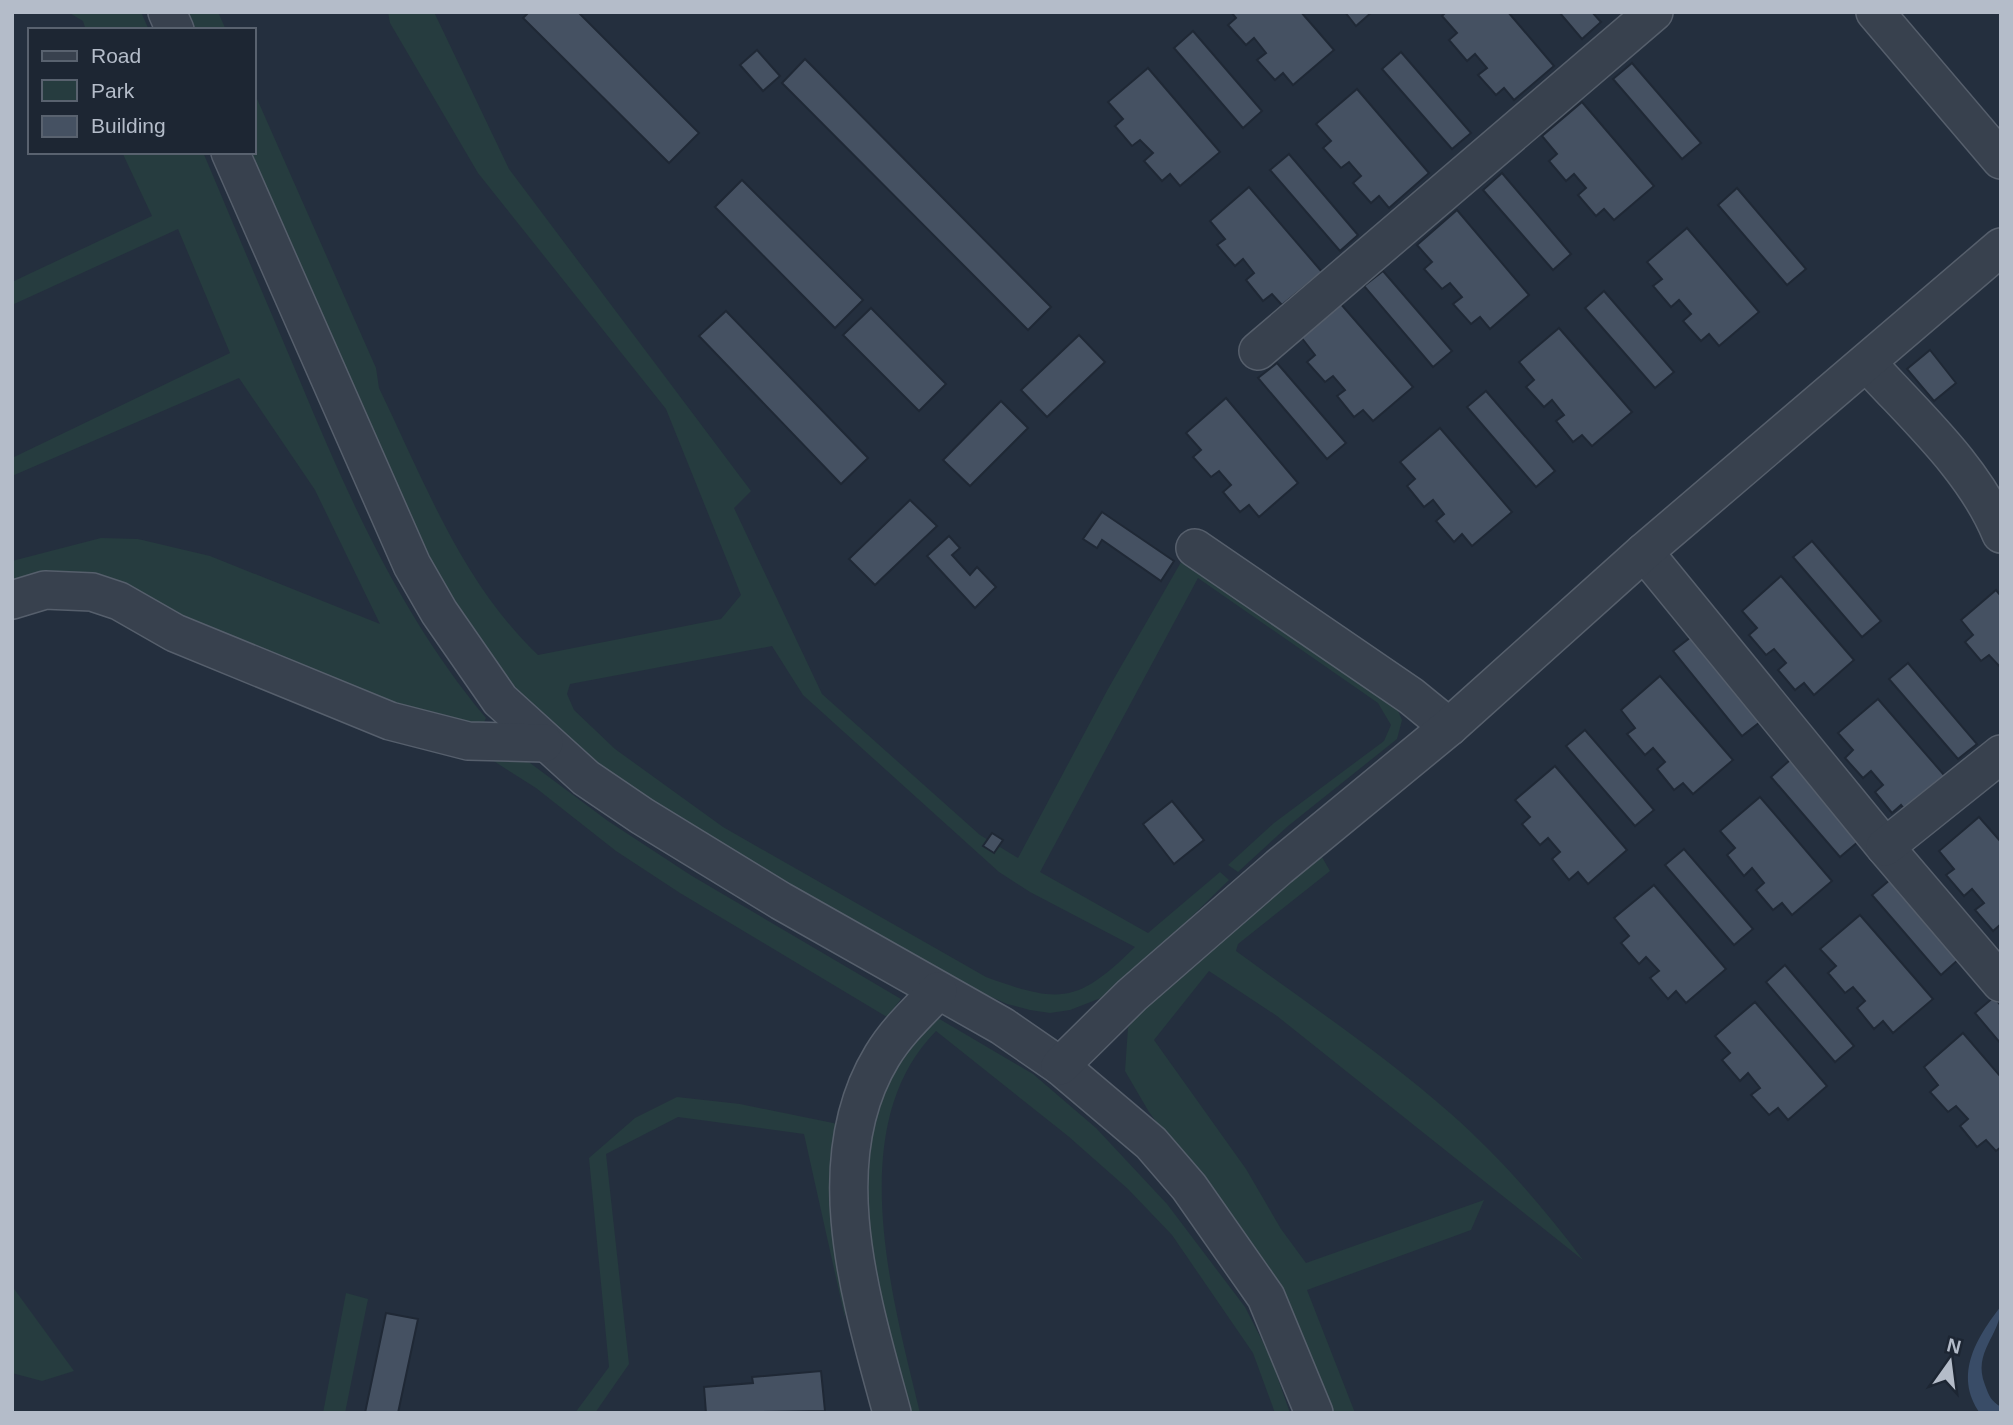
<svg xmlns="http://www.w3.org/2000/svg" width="2013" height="1425" font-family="Arial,sans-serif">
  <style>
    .green { fill: #263c3f; fill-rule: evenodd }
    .water { fill: #394c67 }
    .building { fill: #455162; stroke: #1f2835; stroke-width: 2 }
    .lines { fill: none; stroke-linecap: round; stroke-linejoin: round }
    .minor-casing { stroke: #565f6c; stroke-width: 40 }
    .minor { stroke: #38414e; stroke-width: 37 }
  </style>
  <rect width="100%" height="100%" fill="#242f3e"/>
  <!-- green -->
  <g class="green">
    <polygon points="68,12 141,12 149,30 86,30 83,21"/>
    <polygon points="185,12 218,12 226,30 192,30"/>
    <path d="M388,12H434L509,169L751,491L734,508L822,694L980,835L1018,858L1108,689L1184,557L1396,706L1402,720L1397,739L1288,826L1238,872L1228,865L1274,823L1384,741L1391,725L1378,703L1198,578L1040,872L1148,933L1220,872L1229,880L1121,986L1106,996L1070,1010L1050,1013L1030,1010L1007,1004L967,986L782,885L605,770L507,681L452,611L246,152H254V92L376,368L379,388C424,481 462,583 538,655L721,619L741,595L666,409L478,173L390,23ZM772,646L803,695L999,872L1030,892L1135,947C1077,1004 1060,1004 986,977L723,827L615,749L574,710L567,694L570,684Z"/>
    <path d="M122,152H203C235,229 268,305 300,381C350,501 402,618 486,718L483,724L455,730L181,627L12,588V561L101,538L138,539L210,556L380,624L315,490L239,378L12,476V458L230,353L178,229L12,305V282L152,216Z"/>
    <polygon points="478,751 518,754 608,821 692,876 901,999 887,1017 680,893 616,851 536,788"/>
    <path d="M1319,852L1330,871L1238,944L1236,951C1308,1004 1383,1054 1450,1113C1500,1157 1543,1207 1583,1260L1277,1016L1209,971L1154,1040L1246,1169L1281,1229L1306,1263L1484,1200L1471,1230L1307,1290L1355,1413H1330L1249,1245L1149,1112L1125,1071L1128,1028L1143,1006Z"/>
    <path d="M931,1014L1033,1074L1096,1128L1167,1204L1245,1307L1270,1356L1290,1413H1275L1253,1353L1172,1235L1128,1189L1068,1136L936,1031C842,1126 893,1300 920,1413H908L870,1270L865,1143L894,1061Z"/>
    <polygon points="677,1097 740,1104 838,1124 845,1318 804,1134 678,1117 606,1154 629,1364 595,1413 575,1413 609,1367 589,1158 635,1118"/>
    <polygon points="12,1286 74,1371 42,1381 12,1373"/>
    <polygon points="346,1293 368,1299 345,1413 323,1413"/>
  </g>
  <!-- water -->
  <path class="water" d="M2001,1306C2001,1336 1972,1351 1985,1385C1989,1396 1991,1401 2001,1407V1413H1980C1953,1375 1977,1337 2001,1306Z"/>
  <!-- building -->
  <g class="building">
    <polygon points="529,12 578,12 699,133 669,163 523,18"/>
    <polygon points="1231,12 1301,12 1334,50 1293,85 1283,73 1275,80 1257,60 1266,53 1254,38 1246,45 1228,25 1236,18"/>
    <polygon points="1345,12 1372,12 1356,26"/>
    <polygon points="1446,12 1508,12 1554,66 1514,100 1504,88 1496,95 1478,75 1487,68 1475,54 1467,61 1449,40 1457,33 1442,16"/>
    <polygon points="1559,12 1592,12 1601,22 1582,39"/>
    <polygon points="1193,31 1262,111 1243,128 1174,48"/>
    <polygon points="757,50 780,76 763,91 740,65"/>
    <polygon points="1401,52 1471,133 1452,149 1382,69"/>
    <polygon points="805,59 1051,307 1028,330 782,83"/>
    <polygon points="1632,63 1701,143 1682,159 1613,79"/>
    <polygon points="1148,68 1220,152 1180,186 1170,174 1162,181 1144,161 1153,153 1140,140 1132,146 1115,126 1123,119 1108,102"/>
    <polygon points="1357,89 1429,173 1389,208 1379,196 1371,203 1353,183 1361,176 1349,162 1341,168 1323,148 1331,141 1316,124"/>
    <polygon points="1582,102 1654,186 1614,220 1604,209 1596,216 1578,195 1586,188 1574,174 1566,181 1549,161 1557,154 1542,136"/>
    <polygon points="1289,154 1358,235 1340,251 1270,170"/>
    <polygon points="1502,173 1571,254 1553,270 1483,190"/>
    <polygon points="742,180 863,300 835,328 715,207"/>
    <polygon points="1249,187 1322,272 1282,305 1272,294 1263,301 1246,280 1254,273 1243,259 1235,266 1217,245 1225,239 1210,221"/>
    <polygon points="1737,188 1806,269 1787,285 1718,205"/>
    <polygon points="1457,210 1529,295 1490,329 1480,317 1471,324 1453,304 1462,297 1450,283 1442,289 1424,269 1432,262 1417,245"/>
    <polygon points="1687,228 1759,312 1719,346 1709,334 1701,341 1683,321 1691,314 1679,300 1671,307 1653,286 1662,279 1647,262"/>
    <polygon points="1383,271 1452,351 1433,367 1364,286"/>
    <polygon points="1604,291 1674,372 1655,388 1585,308"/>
    <polygon points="1340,303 1413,387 1373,421 1363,410 1354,417 1337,396 1345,390 1333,376 1325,382 1307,362 1315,355 1301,337"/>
    <polygon points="871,308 946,384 919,411 843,335"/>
    <polygon points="726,311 868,458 841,484 699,336"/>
    <polygon points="1559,328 1632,412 1592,446 1582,435 1573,442 1556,421 1564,415 1552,400 1544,407 1526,387 1534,380 1519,362"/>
    <polygon points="1079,335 1105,362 1047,417 1021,390"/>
    <polygon points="1930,350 1956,383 1934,401 1907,369"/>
    <polygon points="1277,363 1346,443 1327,459 1258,378"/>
    <polygon points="1486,391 1555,471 1536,487 1467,407"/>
    <polygon points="1226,398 1298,483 1259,517 1249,505 1240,512 1223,492 1231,485 1219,471 1211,477 1193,457 1201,450 1186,433"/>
    <polygon points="1001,401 1028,428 970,486 943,460"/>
    <polygon points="1440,428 1512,512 1472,546 1462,534 1454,542 1436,521 1444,514 1433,500 1424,507 1407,486 1415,479 1400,462"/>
    <polygon points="910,500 937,526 875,585 849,559"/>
    <polygon points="1102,512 1174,561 1161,581 1102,540 1097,548 1083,539"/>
    <polygon points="949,536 960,548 952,555 970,575 977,567 996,587 975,608 927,556"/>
    <polygon points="1812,541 1881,621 1862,637 1793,557"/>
    <polygon points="1781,576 1854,660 1814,695 1804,683 1795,690 1778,670 1786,663 1774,649 1766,655 1749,635 1757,628 1742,611"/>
    <polygon points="1996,590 2001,596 2001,668 1989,655 1981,661 1965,642 1973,635 1961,620"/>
    <polygon points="1691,637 1760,722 1742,736 1673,651"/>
    <polygon points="1908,663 1977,744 1958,759 1889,679"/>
    <polygon points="1660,676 1733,760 1693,794 1683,783 1674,790 1657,769 1665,762 1653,748 1645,755 1627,734 1635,728 1621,710"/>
    <polygon points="1878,699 1951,783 1911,817 1901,805 1892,813 1875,792 1883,785 1871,771 1863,778 1845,758 1853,750 1838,733"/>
    <polygon points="1585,730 1654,810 1635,826 1566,746"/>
    <polygon points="1790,760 1859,841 1840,857 1771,777"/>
    <polygon points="1555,766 1627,850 1588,884 1578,872 1569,880 1552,859 1560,852 1548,838 1540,845 1522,824 1530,817 1515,800"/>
    <polygon points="1760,797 1832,881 1792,915 1782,903 1773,910 1756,890 1764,883 1752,868 1744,876 1727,855 1735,848 1720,831"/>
    <polygon points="1172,801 1204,840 1174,864 1143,824"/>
    <polygon points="1979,817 2001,842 2001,924 1993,931 1975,910 1984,903 1972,889 1964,896 1946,875 1954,869 1939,851"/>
    <polygon points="992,833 1003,840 994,853 983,846"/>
    <polygon points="1684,849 1753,929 1734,945 1665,865"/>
    <polygon points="1891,879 1959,959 1941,975 1872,895"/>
    <polygon points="1654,885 1726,969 1686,1003 1676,991 1668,999 1650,978 1659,971 1646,957 1639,964 1621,943 1629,936 1614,918"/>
    <polygon points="1860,915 1933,999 1893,1033 1883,1021 1874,1029 1857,1008 1865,1001 1853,987 1845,993 1828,973 1836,966 1820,949"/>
    <polygon points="1785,965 1854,1046 1835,1062 1766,982"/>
    <polygon points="1994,997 2001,1006 2001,1044 1975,1013"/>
    <polygon points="1755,1002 1827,1086 1788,1120 1778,1108 1769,1115 1751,1095 1760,1088 1748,1073 1740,1081 1722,1060 1730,1053 1715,1036"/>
    <polygon points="1963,1033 2001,1077 2001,1147 1996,1151 1986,1140 1977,1147 1960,1126 1968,1119 1956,1106 1948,1112 1930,1092 1938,1085 1924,1067"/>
    <polygon points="386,1313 418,1319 398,1413 365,1413"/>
    <polygon points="821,1371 825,1411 706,1413 704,1387 753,1383 752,1377"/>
  </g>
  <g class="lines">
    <!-- minor casing -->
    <g class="minor-casing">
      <g id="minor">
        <polyline points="167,12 175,30"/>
        <polyline points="1875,12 2001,160"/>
        <polyline points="230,152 412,565 439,612 500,700 586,778 642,816 781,901 1002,1026 1060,1066 1151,1143 1189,1187 1266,1297 1314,1413"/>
        <polyline points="1258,351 1654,12"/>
        <path d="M1868,364C1914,415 1974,468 2001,534"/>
        <polyline points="1195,548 1411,696 1449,727"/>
        <polyline points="1644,552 1885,847 2001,983"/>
        <polyline points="12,600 45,590 92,592 119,601 175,633 390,721 468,741 544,743"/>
        <polyline points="1885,847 2001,754"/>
        <polyline points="1060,1066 1132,995 1279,867 1449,727 1644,552 2001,247"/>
        <path d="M892,1413C862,1302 817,1163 882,1056C897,1031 918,1012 938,991"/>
      </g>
    </g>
    <!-- minor -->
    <use href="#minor" class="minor"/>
  </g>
  <!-- border -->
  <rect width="2013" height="1425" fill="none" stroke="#b4bcc9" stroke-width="28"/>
  <!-- legend -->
  <rect x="28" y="28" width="228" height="126" fill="#1d2633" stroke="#59626f" stroke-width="2"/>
  <rect x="42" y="51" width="35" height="10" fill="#38414e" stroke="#59626f" stroke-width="2"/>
  <text x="91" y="63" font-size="21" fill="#b4bcc9">Road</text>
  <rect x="42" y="80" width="35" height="21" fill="#263c3f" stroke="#59626f" stroke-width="2"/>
  <text x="91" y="98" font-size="21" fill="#b4bcc9">Park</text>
  <rect x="42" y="116" width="35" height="21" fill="#455162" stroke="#59626f" stroke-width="2"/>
  <text x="91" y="133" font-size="21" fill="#b4bcc9">Building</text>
  <!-- north arrow -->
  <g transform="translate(1950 1362) rotate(14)" stroke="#1d2633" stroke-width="5" paint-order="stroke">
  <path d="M0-5L12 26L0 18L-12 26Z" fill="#b4bcc9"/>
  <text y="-10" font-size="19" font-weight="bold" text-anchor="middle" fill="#b4bcc9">N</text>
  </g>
</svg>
